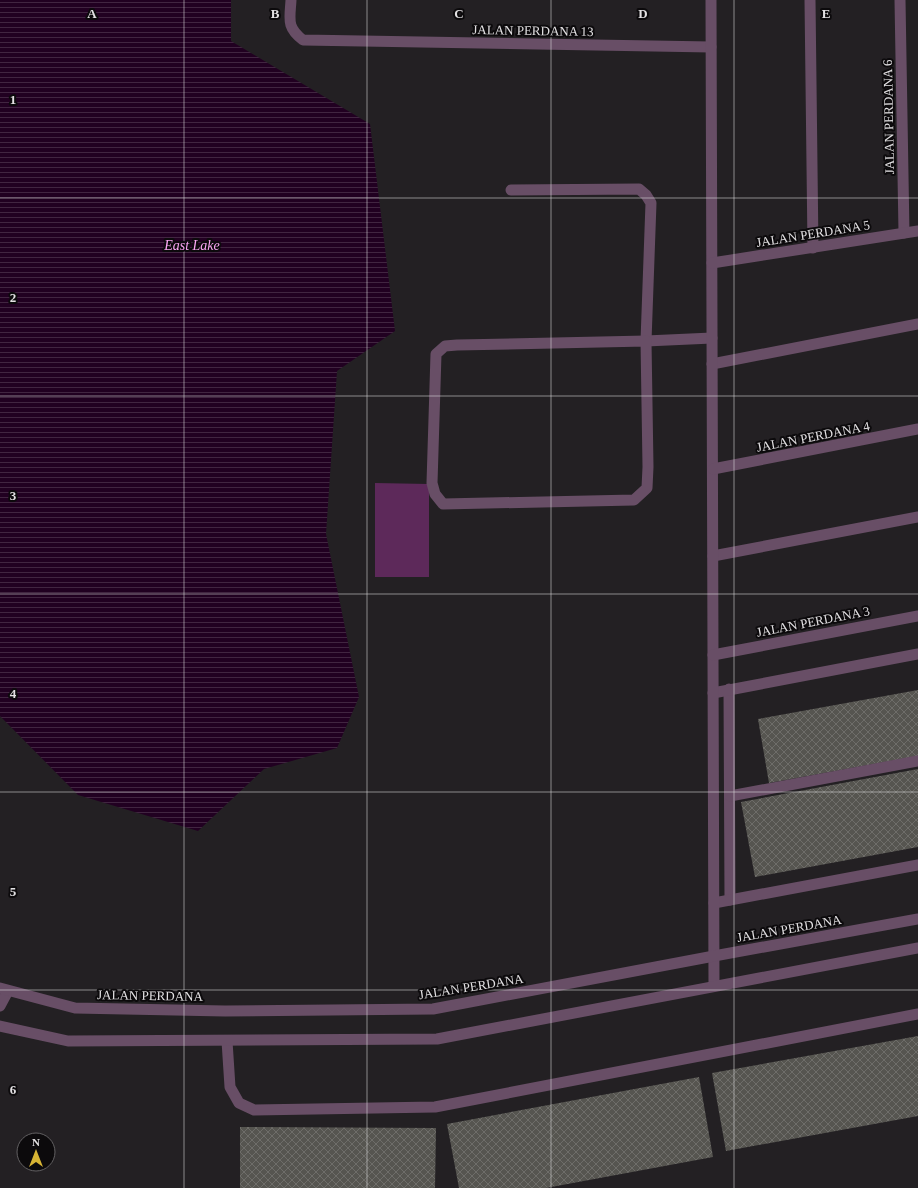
<svg xmlns="http://www.w3.org/2000/svg" width="918" height="1188" font-family="Georgia,serif">
  <style>
    .garden { fill: #5d295a }
    .water { fill: url(#water-rules) }
    .building { fill: url(#building-cross-hatch) }
    .lines { fill: none; stroke-linecap: round; stroke-linejoin: round }
    .service { stroke: #684e66; stroke-width: 11 }
    .minor { stroke: #684e66; stroke-width: 11 }
    .tertiary { stroke: #684e66; stroke-width: 11 }
    .grid { fill: none; stroke: #e3e1e3; stroke-width: 1; stroke-opacity: 0.55 }
    .labels { text-anchor: middle; stroke-width: 4; stroke-linejoin: round; paint-order: stroke }
    .street-label { font-size: 13px; fill: #e3e1e3; stroke: #0c0a0c }
    .water-label { font-size: 14px; font-style: italic; fill: #faa5f3; stroke: #0c0a0c }
    .grid-label { font-size: 13px; text-anchor: middle; font-weight: bold; fill: #e3e1e3; stroke: #0c0a0c; stroke-width: 4; stroke-linejoin: round; paint-order: stroke }
  </style>
  <defs>
    <pattern id="water-rules" width="6" height="5" patternUnits="userSpaceOnUse"><rect width="6" height="5" fill="#210021"/><path d="M0 2.5h6" fill="none" stroke="#412541"/></pattern>
    <pattern id="building-cross-hatch" width="8" height="8" patternUnits="userSpaceOnUse"><rect width="8" height="8" fill="#565550"/><path d="M0 0l8 8M0 8l8-8" fill="none" stroke="#6e6d69"/></pattern>
  </defs>
  <rect width="100%" height="100%" fill="#232023"/>
  <!-- garden -->
  <polygon class="garden" points="375,483 429,484 429,577 375,577"/>
  <!-- water -->
  <polygon class="water" points="0,0 231,0 231,41 370,124 395,331 337,371 326,534 359,697 337,748 264,769 198,831 78,795 0,716"/>
  <!-- building -->
  <g class="building">
    <polygon points="918,690 918,756 769,783 758,719"/>
    <polygon points="918,769 918,847 755,877 741,802"/>
    <polygon points="918,1036 918,1116 726,1151 712,1073"/>
    <polygon points="699,1077 713,1157 546,1188 459,1188 447,1124"/>
    <polygon points="240,1127 436,1128 435,1188 240,1188"/>
  </g>
  <g class="lines">
    <!-- service -->
    <g class="service">
      <polyline points="810,0 813,248"/>
      <polyline points="511,190 639,189 646,195 651,203 646,341 712,338"/>
      <polygon points="646,341 648,467 647,488 634,500 443,504 435,494 432,483 436,354 445,346 457,345"/>
      <polyline points="712,364 918,324"/>
      <polyline points="713,556 918,517"/>
      <polyline points="729,689 730,900"/>
      <polyline points="713,693 918,654"/>
      <polyline points="730,796 918,761"/>
      <polyline points="714,903 918,865"/>
      <polyline points="227,1041 230,1087 239,1103 254,1110 435,1107 918,1014"/>
    </g>
    <!-- minor -->
    <g class="minor">
      <path d="M291,0C290,19 286,27 303,40L711,47"/>
      <polyline points="711,0 714,986"/>
      <polyline points="900,0 904,233"/>
      <polyline points="712,263 918,231"/>
      <polyline points="713,469 918,429"/>
      <polyline points="713,655 918,616"/>
      <polyline points="0,1006 8,991"/>
    </g>
    <!-- tertiary -->
    <g class="tertiary">
      <polyline points="0,988 75,1008 225,1011 433,1009 714,956 918,919"/>
      <polyline points="0,1026 68,1041 437,1039 918,948"/>
    </g>
  </g>
  <!-- grid -->
  <path class="grid" d="M184,0V1188M367,0V1188M551,0V1188M734,0V1188M0,198H918M0,396H918M0,594H918M0,792H918M0,990H918"/>
  <g class="labels">
    <!-- street labels -->
    <g class="street-label">
      <text transform="translate(533 30) rotate(1)" y="5">JALAN PERDANA 13</text>
      <text transform="translate(888 117) rotate(-91)" y="5">JALAN PERDANA 6</text>
      <text transform="translate(813 233) rotate(-9)" y="5">JALAN PERDANA 5</text>
      <text transform="translate(813 436) rotate(-11)" y="5">JALAN PERDANA 4</text>
      <text transform="translate(813 621) rotate(-11)" y="5">JALAN PERDANA 3</text>
      <text transform="translate(789 928) rotate(-10)" y="5">JALAN PERDANA</text>
      <text transform="translate(471 986) rotate(-9)" y="5">JALAN PERDANA</text>
      <text transform="translate(150 995) rotate(1)" y="5">JALAN PERDANA</text>
    </g>
    <!-- water labels -->
    <g class="water-label">
      <text x="192" y="250">East Lake</text>
    </g>
  </g>
  <g class="grid-label">
    <text x="92" y="18">A</text>
    <text x="275" y="18">B</text>
    <text x="459" y="18">C</text>
    <text x="643" y="18">D</text>
    <text x="826" y="18">E</text>
    <text x="13" y="104">1</text>
    <text x="13" y="302">2</text>
    <text x="13" y="500">3</text>
    <text x="13" y="698">4</text>
    <text x="13" y="896">5</text>
    <text x="13" y="1094">6</text>
  </g>
  <!-- north arrow -->
  <g transform="translate(36 1152)"><circle r="19" fill="#0c0a0c" stroke="#626062"/>
  <path d="M0-3L7 15L0 10L-7 15Z" fill="#d7b434"/>
  <text y="-6" font-size="11" font-weight="bold" text-anchor="middle" fill="#e3e1e3">N</text>
  </g>
</svg>
